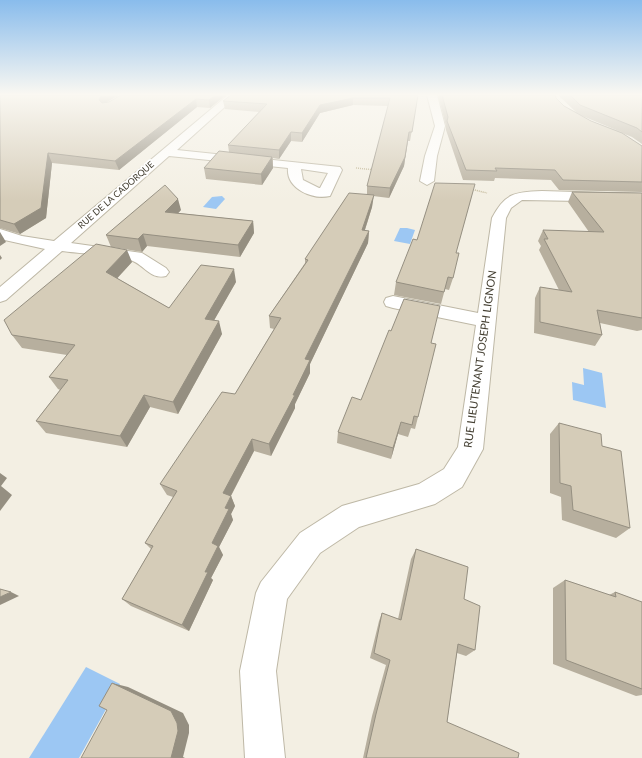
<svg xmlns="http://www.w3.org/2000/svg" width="642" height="758" font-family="Lato,sans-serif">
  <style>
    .water { fill: #9cc7f3 }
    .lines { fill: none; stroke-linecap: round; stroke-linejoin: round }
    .minor-casing { stroke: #beb8a6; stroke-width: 2 }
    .path { stroke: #c1b696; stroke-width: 1.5; stroke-dasharray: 1 1; stroke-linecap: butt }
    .minor { fill: #fff; fill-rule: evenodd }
    .wall { fill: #b7af9e; fill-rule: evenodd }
    .shaded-wall { fill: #958f81 }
    .building { fill: #d5ccb8; stroke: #958f81 }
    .labels { text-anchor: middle; stroke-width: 3.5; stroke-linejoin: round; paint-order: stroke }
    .far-street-label { font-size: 9px; fill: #454033; stroke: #fff }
    .street-label { font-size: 11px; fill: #454033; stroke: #fff }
  </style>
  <rect width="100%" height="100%" fill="#f3efe3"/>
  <!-- water -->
  <g class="water">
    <polygon points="222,196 225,199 216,209 203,207 212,197"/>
    <polygon points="400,228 407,228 415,230 410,244 394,241"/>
    <polygon points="583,368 602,373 606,408 573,400 572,382 584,385"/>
    <polygon points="86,667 120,684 79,758 29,758"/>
  </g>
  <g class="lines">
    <!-- minor casing -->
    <g class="minor-casing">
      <g id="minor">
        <path d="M228,95H238L177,150L340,167L342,170L330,196C313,200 286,189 288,168L169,156L71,243L142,253L166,268L169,272L166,276C150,280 144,264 130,260C110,254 83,254 62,251L6,300L0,302V287L45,249L0,239V229L22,236L54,241ZM301,169L328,173L320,188H319L303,180Z"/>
        <polygon points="427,95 437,95 445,126 437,156 434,181 427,185 420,181 425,156 435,126"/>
        <path d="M542,191L642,194V202L522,200L511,208L506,218L483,449L462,487L435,504L359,527L320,553L287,599L276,671L285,758H245L240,671L256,593L261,582L300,533L342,506L419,484L444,469L458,447L476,325L393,308L386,306L384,302L386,298L393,296L478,313L492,218C505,193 515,192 542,191Z"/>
      </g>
    </g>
    <!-- path -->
    <g class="path">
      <polyline points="356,168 375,170"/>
      <polyline points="471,189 487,193"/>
    </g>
    <!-- minor -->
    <use href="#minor" class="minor"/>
  </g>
  <!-- wall -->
  <g class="wall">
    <polygon points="0,95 106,102 226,95 210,108 197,107 119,170 52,163 46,218 20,234 0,228"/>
    <polygon points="418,95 410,141 408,141 404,166 389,198 373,196 372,207 365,230 369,231 368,243 310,364 310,373 295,404 295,408 271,456 254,451 231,496 235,506 231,514 233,520 219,547 223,555 211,578 213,580 189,631 131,606 122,599 151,549 145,543 173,497 167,495 160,484 235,394 274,329 270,328 269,316 305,263 305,259 367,194 367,186 388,106 353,105 320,113 302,142 291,141 279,159 273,158 273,168 262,185 206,179 204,168 229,152 228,145 259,112 225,109 223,101"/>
    <path d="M438,95H555L556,98L564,106L576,112L558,95H642V144L632,137L622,133L642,146V192L559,190L551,180L495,178L494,181L463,180L446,130V126ZM580,115L621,132L591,121Z"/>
    <polygon points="572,192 642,193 642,330 637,331 600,323 602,335 595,346 534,333 535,298 540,287 559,290 539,250 541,246 538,241 543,230 589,232 568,202"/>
    <polygon points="181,210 178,213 253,221 254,233 240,257 147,246 142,252 112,247 132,262 117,278 169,308 236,282 214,320 222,334 178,414 150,407 127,447 46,433 36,421 60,390 58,389 49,377 67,355 22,348 12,335 111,247 106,235"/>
    <polygon points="456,253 453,278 449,290 445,289 441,304 394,295 396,282"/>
    <polygon points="431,343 418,417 415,429 411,428 408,437 398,434 391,459 337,443 338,432 361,400"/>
    <polygon points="559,423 602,446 630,528 616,538 562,520 561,497 550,493 550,434"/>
    <polygon points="416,549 464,599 475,650 466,656 457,653 447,722 518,758 363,758 372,716 386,665 370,658 379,621 382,613 398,619 411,559"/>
    <polygon points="565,580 609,595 615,592 642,602 642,695 636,696 553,664 553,588"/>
  </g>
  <!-- shaded-wall -->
  <g class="shaded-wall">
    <polygon points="104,95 119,95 104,104 99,100 101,96"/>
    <polygon points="216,95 226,95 210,108 209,100"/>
    <polygon points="353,98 353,105 320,113 302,142 302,133 320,105"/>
    <polygon points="196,99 197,107 119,170 115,161"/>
    <polygon points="291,132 291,141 279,159 279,150"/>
    <polygon points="409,132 404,166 389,198 390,188"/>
    <polygon points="48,153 52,163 46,218 20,234 14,224"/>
    <polygon points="272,157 273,168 262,185 261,174"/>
    <polygon points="374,195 372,207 361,242 362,230"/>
    <polygon points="178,199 181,210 168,224 165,212"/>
    <polygon points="253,221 254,233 240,257 238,245"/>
    <polygon points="369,231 368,243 310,364 310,373 295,404 295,408 271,456 269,444 293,395 305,359"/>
    <polygon points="0,232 6,242 0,246"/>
    <polygon points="143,234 147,246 142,252 138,239"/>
    <polygon points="127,250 132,262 112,284 106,272"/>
    <polygon points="0,255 2,258 0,260"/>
    <polygon points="234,269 236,282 208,331 205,319"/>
    <polygon points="219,321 222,334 178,414 173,402"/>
    <polygon points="144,395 150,407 127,447 120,436"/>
    <polygon points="401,422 398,434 391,459 393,448"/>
    <polygon points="252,439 254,451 227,503 223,493"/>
    <polygon points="0,473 7,478 1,486 12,495 0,511"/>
    <polygon points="231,496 235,506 231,514 233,520 219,547 223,555 211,578 213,580 189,631 182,625 205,572 212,543 225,508"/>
    <polygon points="11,592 19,596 0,605 0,597"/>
    <polygon points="112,683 128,687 183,713 189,725 189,733 183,757 185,758 171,758"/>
  </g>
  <!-- building -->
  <g class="building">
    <polygon points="0,95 104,95 101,96 99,100 102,103 109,102 121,95 216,95 209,100 196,99 115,161 48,153 41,208 14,224 0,220"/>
    <polygon points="231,95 418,95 412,132 409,132 405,157 390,188 367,186 390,98 353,98 320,105 302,133 291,132 279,150 228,145 267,104 223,101"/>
    <polygon points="442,95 555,95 556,98 564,106 591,121 622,133 642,146 642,182 563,180 555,170 495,168 497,171 466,170 447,121 448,117"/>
    <polygon points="570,95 642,95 642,132 637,128 580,105"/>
    <polygon points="219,151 272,157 261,174 204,168"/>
    <polygon points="435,183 475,184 456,253 459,253 453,278 448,277 444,292 396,282 413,239 417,240"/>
    <polygon points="165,185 178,199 165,212 253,221 238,245 143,234 138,239 106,235"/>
    <polygon points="572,192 642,193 642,318 597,310 602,335 540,322 540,287 572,292 544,239 548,239 543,230 604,232"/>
    <polygon points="349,193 374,195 362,230 369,231 305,359 310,360 293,395 295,395 269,444 252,439 223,493 231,496 225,508 229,509 212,543 218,546 205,572 208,572 182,625 122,599 153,546 145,543 177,491 160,484 222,392 235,394 281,318 269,316 308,260 305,259"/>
    <polygon points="96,244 127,250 106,272 169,308 201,265 234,269 205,319 219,321 173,402 144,395 120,436 36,421 68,380 49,377 75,345 12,335 4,320"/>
    <polygon points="404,299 440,306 431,343 436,344 418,417 414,416 412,425 401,422 393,448 338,432 352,397 361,400 389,330 391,331"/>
    <polygon points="559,423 601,434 602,446 621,451 630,528 573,510 571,486 560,483"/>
    <polygon points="416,549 468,567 464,599 480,606 475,650 458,644 447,722 519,753 518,758 366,758 376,714 390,660 374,653 382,613 401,620"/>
    <polygon points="565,580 616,597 615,592 642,602 642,689 566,660"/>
    <polygon points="0,589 11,592 0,597"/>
    <polygon points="112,683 171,711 177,723 178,731 171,758 81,758 107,710 99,706"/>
  </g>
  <!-- sky -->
  <linearGradient id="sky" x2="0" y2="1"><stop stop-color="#89bcec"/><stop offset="0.47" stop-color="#faf8f2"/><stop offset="1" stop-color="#faf8f2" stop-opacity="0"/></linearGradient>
  <rect width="642" height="201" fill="url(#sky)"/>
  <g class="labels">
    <!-- far-street labels -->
    <g class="far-street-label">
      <text transform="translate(116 195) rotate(-41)" y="3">RUE DE LA CADORQUE</text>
    </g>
    <!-- street labels -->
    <g class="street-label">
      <text transform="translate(480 359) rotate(-82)" y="4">RUE LIEUTENANT JOSEPH LIGNON</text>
    </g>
  </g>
</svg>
